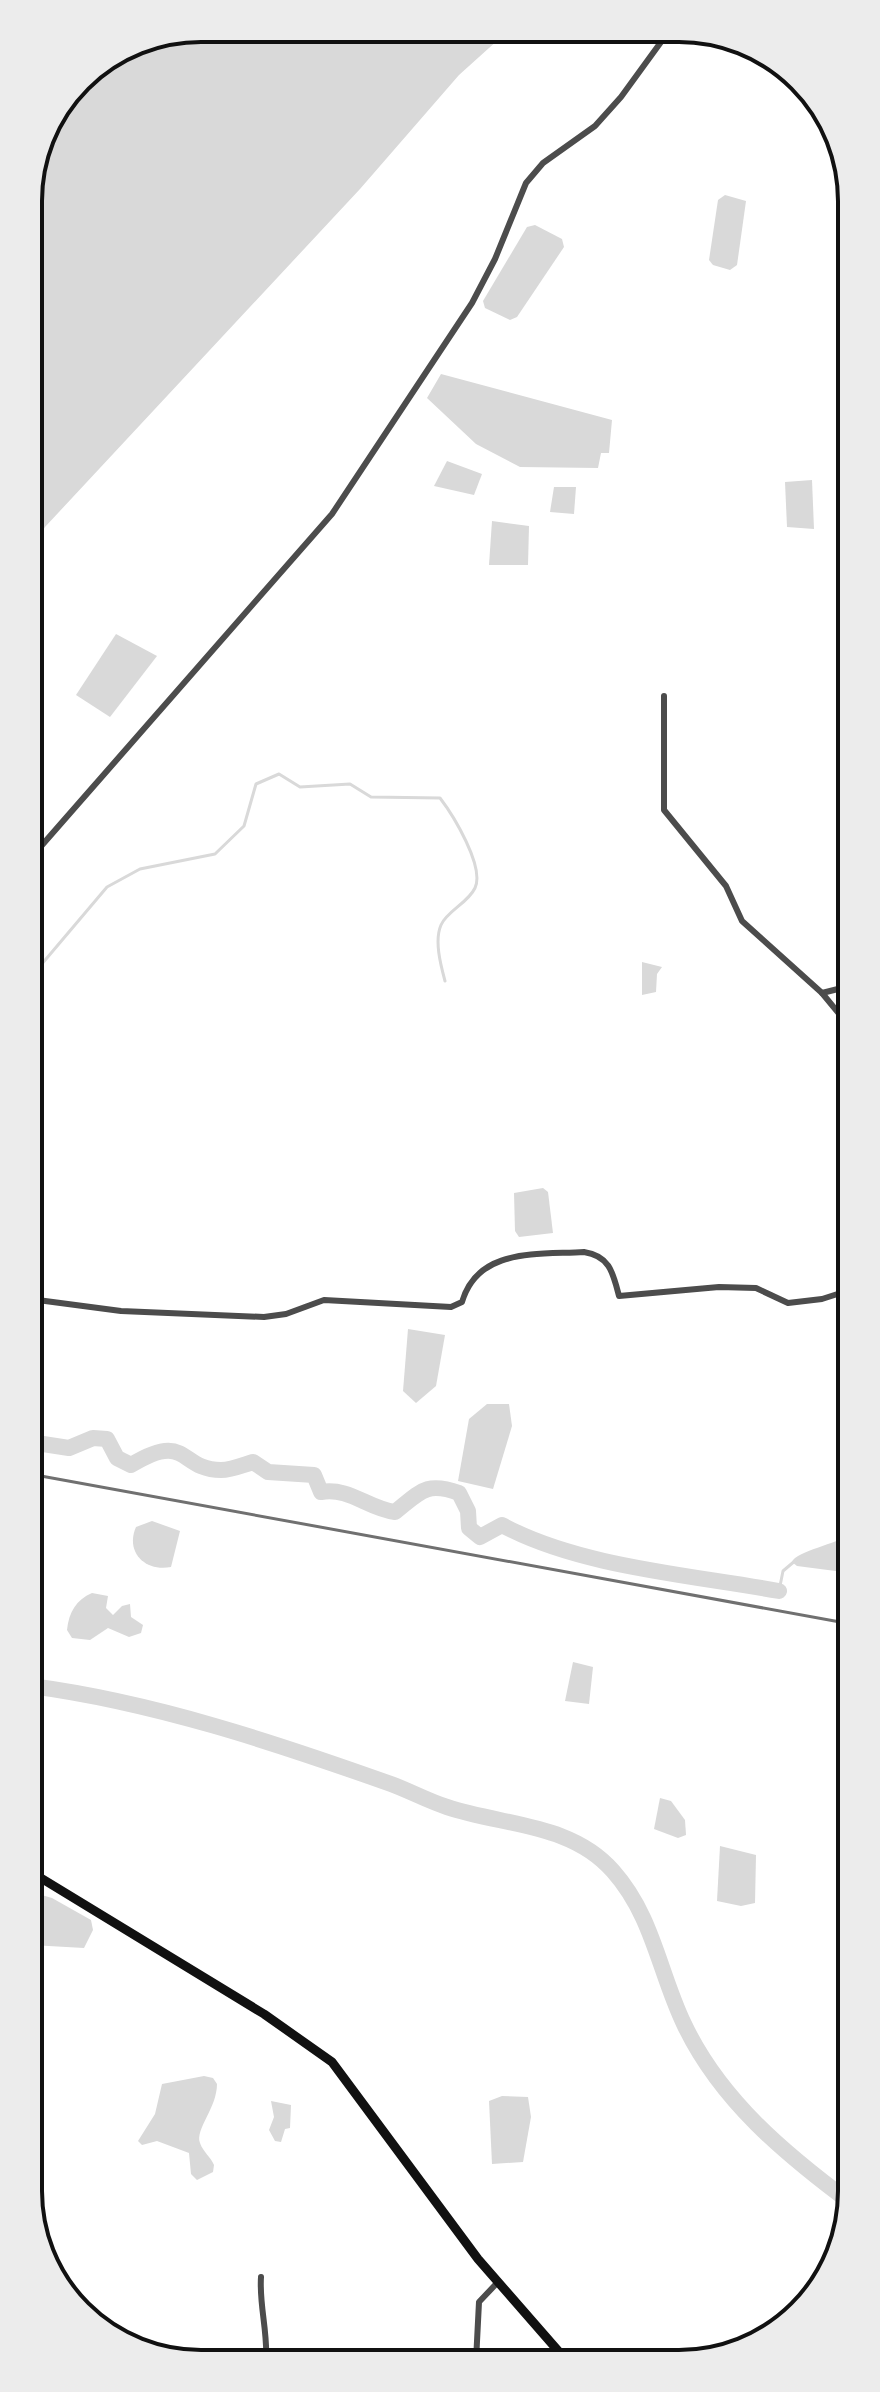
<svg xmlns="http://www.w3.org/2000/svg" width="880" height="2392" font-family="'Exo 2',sans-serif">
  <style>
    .water { fill: #d9d9d9 }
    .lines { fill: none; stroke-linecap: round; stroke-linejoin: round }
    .stream { stroke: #d9d9d9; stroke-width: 3 }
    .river { stroke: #d9d9d9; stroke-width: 16 }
    .minor { stroke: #4c4c4c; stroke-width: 6 }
    .trunk { stroke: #111; stroke-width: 9 }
    .rail { stroke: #707070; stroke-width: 3 }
    .rim { fill: none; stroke: #111; stroke-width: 4 }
  </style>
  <rect width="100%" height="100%" fill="#fff"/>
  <!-- water -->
  <g class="water">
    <polygon points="201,28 509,30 459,75 360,189 45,527 29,552 28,189 46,124 87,71 135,41"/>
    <polygon points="725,195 746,201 737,265 730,270 713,265 709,260 718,200"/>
    <polygon points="535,225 562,239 564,247 517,317 510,320 485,308 483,301 527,227"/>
    <polygon points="441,374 612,420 609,453 601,453 598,468 520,467 476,444 427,398"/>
    <polygon points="447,461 482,474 474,495 434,486"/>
    <polygon points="812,480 814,529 787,527 785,482"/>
    <polygon points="554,487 576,487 574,514 550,512"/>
    <polygon points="492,521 529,526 528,565 489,565"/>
    <polygon points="116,634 157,656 110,717 76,695"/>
    <polygon points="642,962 662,967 657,974 656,992 642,995"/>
    <polygon points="543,1188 548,1192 553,1233 519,1237 515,1231 514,1193"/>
    <polygon points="408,1329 445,1335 436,1386 416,1403 403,1391"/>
    <polygon points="487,1404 509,1404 512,1426 493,1489 458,1481 469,1419"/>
    <path d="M152,1521L180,1531L171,1567C145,1572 125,1552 136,1527Z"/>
    <path d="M851,1534V1573L797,1566L792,1562C796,1551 837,1544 851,1534Z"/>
    <path d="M92,1593L108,1596L106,1608L113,1615L122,1606L130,1604L131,1617L143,1625L141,1633L129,1637L108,1628L90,1640L72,1638L67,1630C69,1612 76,1600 92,1593Z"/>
    <polygon points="573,1662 593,1667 589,1704 565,1701"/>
    <polygon points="660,1798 671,1801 685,1820 686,1835 678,1838 654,1829"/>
    <polygon points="720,1846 756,1855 755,1903 741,1906 717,1901"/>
    <polygon points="31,1892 52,1898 91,1920 93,1930 84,1948 31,1945"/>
    <path d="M204,2076L213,2078L217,2084C217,2108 195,2129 200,2143C203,2152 211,2157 214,2165L213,2172L197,2180L191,2174L189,2153L157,2141L142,2145L138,2141L155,2114L162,2084Z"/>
    <polygon points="502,2096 528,2097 531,2117 523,2162 492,2164 489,2101"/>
    <polygon points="271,2101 291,2105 290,2128 285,2129 281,2142 275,2141 269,2130 274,2117"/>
  </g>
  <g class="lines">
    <!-- stream -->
    <g class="stream">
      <path d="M30,978L107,887L140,869L215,854L244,826L256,784L279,774L300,787L350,784L371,797L440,798C453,815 485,867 475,888C468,903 447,911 441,925C434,941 441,966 445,981"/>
      <polyline points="779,1591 783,1571 796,1560"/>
    </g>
    <!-- river -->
    <g class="river">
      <path d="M30,1442L69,1448L93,1438L107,1439L117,1458L131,1465C188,1430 179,1470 221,1470C231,1470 243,1465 253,1462L268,1472L314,1475L321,1492C350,1487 368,1509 395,1512C420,1492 426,1481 459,1493L468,1511L469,1528L480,1537L502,1525C579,1567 692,1575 779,1591"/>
      <path d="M31,1686C153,1702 276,1743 391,1784C410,1791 428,1801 447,1807C504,1826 571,1823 613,1871C653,1916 659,1972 684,2024C720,2100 785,2154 851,2203"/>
    </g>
    <!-- minor -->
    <g class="minor">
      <polyline points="664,696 664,810 726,886 742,921 822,993 850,1027"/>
      <polyline points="29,860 332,514 472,303 495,259 526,183 543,163 595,126 621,97 669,31"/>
      <polyline points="822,993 850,986"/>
      <path d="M30,1299L121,1311L264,1317L286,1314L324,1300L451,1307L462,1302C478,1248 535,1255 584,1252C610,1256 613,1273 619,1296L719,1287L756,1288L788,1303L822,1299L850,1290"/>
      <path d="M261,2277C259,2305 268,2332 266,2361"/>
      <polyline points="476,2361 479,2302 497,2283"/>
    </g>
    <!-- trunk -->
    <polyline class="trunk" points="31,1872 264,2014 332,2062 478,2259 567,2361"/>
    <!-- rail -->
    <polyline class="rail" points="30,1474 851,1624"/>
  </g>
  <!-- crop -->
  <path d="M0 0H880V2392H0ZM201 42H679A159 159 0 0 1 838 201V2191A159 159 0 0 1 679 2350H201A159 159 0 0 1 42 2191V201A159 159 0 0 1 201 42Z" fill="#ececec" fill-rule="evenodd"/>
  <path class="rim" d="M201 42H679A159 159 0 0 1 838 201V2191A159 159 0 0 1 679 2350H201A159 159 0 0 1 42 2191V201A159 159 0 0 1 201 42Z"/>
</svg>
